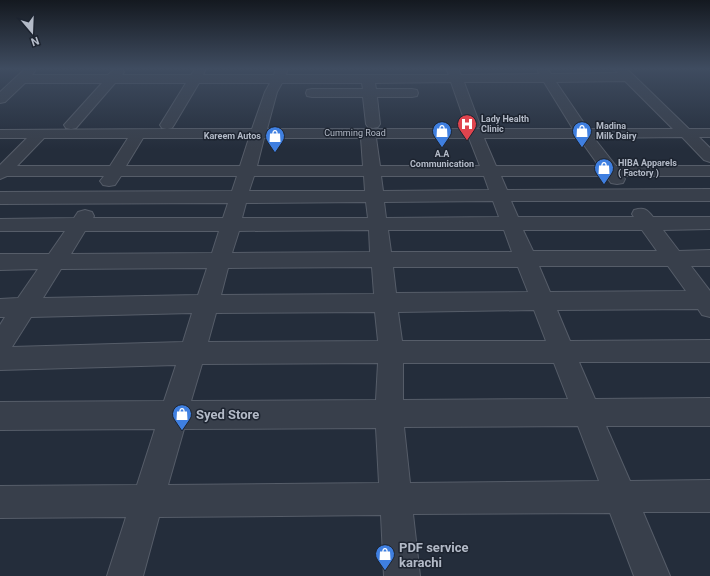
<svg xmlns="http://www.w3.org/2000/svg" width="710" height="576" font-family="Roboto,sans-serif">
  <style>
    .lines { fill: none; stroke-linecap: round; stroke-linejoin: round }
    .minor-casing { stroke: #565d69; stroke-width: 2 }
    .minor { fill: #383f4b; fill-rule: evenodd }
    .labels { text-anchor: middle; stroke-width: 3; stroke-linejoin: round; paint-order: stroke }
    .far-poi-label { font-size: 9px; font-weight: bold; fill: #b3bac7; stroke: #1d2430; text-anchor: start }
    .far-street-label { font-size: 9px; fill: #b3bac7; stroke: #1d2430 }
    .near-poi-label { font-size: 13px; font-weight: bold; fill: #b3bac7; stroke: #1d2430; text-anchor: start }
  </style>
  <rect width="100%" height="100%" fill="#242d3b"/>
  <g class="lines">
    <!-- minor casing -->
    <g class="minor-casing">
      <path id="minor" d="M26,68H37L32,75H108C113,70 115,68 122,69L124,72L122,75H191L196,68H206L203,75H274L276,68H288L286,75H449L446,68H458L461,75L539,74L537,68H547L551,74L618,73L613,68H626L689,129H710V137H699L710,148V162L704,160L682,137L594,138L616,166H710V176H623L625,179L623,183L617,184L611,183L606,176H501L507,190L710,189V201H511L518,217H634L632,214L634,210C644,207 647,209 653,217H710V229L663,230L679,251L710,250V266H691L710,291V317L702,315L698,309L557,310L570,341L710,340V362H579L595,399L710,398V426H606L630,481L710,480V512H643L670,576H634L610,513L413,514L420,576H384L381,515L159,517L143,576H107L126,517L0,518V486L137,485L155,429L0,430V402L164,401L176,365L0,370V325L5,317H0V299L18,298L38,269L0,270V254H49L65,231H0V219L74,218L78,212L85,210L92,212L94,216L93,218H223L228,203L0,204V192L232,191L237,176H121L115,185L109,186L103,185L100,181L104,176H7L0,179V165L27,138H0V130L167,129L162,128L160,125L186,83H115L76,128L71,129L66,128L64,125L102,83H25L5,102L0,103V92ZM625,81L673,129H588L556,82ZM451,82L466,125L468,128L471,129H267L277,92L282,83H362L363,89H312L307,90L306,93L307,96L312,97H363L366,124L368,127L373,128L378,127L380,124L377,97H412L417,96L418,93L417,90L412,89H376L375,83ZM464,82H544L573,129H476L480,125ZM199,83H270L265,92L252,129H167L172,128L174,125ZM44,138H128L110,166H17ZM143,138H249L240,166H126ZM264,138H361L363,166H257ZM376,138H469L480,166H380ZM484,138H579L599,166H496ZM254,176H364L365,191H249ZM381,176H484L489,190L383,191ZM493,201L499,217L386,218L384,202ZM366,202L368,218H242L246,203ZM369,230L370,252L232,253L239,231ZM388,230H504L512,252H391ZM523,230H642L657,251H533ZM85,231H219L212,253L71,254ZM539,266H668L686,291L550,292ZM372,267L374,294L221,295L228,268ZM393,267H518L528,292L396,293ZM207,268L198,295L43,298L61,269ZM534,310L546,341H402L398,312ZM375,312L378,341L208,342L216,313ZM192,313L183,342L12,347L31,317ZM378,363L376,400L191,401L202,364ZM403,363H554L568,399L403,400ZM578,426L599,481L410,483L404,427ZM376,428L379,483L168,485L184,429Z"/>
    </g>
    <!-- minor -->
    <use href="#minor" class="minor"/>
  </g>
  <!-- sky -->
  <linearGradient id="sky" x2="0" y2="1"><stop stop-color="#141920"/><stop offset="0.46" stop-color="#3f4c60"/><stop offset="1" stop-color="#3f4c60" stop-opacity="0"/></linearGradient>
  <rect width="710" height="149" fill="url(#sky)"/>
  <!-- icons -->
  <defs>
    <g id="hospital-pin" transform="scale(1)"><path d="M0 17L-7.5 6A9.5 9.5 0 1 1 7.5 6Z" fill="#e0444e" stroke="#1d2430"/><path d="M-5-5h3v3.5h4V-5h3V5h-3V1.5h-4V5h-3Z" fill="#fff"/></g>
    <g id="shop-pin" transform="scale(1)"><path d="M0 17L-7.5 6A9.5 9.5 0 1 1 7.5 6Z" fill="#3f7fe0" stroke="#1d2430"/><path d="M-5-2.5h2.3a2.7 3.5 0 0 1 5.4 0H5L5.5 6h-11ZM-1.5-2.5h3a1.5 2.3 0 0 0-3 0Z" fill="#fff"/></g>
  </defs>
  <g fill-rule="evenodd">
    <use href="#hospital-pin" x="467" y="124"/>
    <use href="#shop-pin" x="442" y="131"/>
    <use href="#shop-pin" x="582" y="131"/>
    <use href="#shop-pin" x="275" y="136"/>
    <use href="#shop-pin" x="604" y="168"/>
    <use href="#shop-pin" x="182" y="414"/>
    <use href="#shop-pin" x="385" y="554"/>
  </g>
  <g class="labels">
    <!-- far-poi labels -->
    <g class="far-poi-label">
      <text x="481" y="122">Lady Health<tspan x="481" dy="10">Clinic</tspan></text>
      <text x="596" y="129">Madina<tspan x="596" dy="10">Milk Dairy</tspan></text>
      <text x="261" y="139" text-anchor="end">Kareem Autos</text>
      <text x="442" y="157" text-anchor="middle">A.A<tspan x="442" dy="10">Communication</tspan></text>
      <text x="618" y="166">HIBA Apparels<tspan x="618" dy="10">( Factory )</tspan></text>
    </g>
    <!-- far-street labels -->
    <g class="far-street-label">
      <text x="355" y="136">Cumming Road</text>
    </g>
    <!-- near-poi labels -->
    <g class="near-poi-label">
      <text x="196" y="419">Syed Store</text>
      <text x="399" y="552">PDF service<tspan x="399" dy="15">karachi</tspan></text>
    </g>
  </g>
  <!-- north arrow -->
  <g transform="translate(32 32) rotate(161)" stroke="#1d2430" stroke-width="3" paint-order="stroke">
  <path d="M0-3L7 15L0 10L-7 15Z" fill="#b3bac7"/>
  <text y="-6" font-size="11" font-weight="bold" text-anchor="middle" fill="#b3bac7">N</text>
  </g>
</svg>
